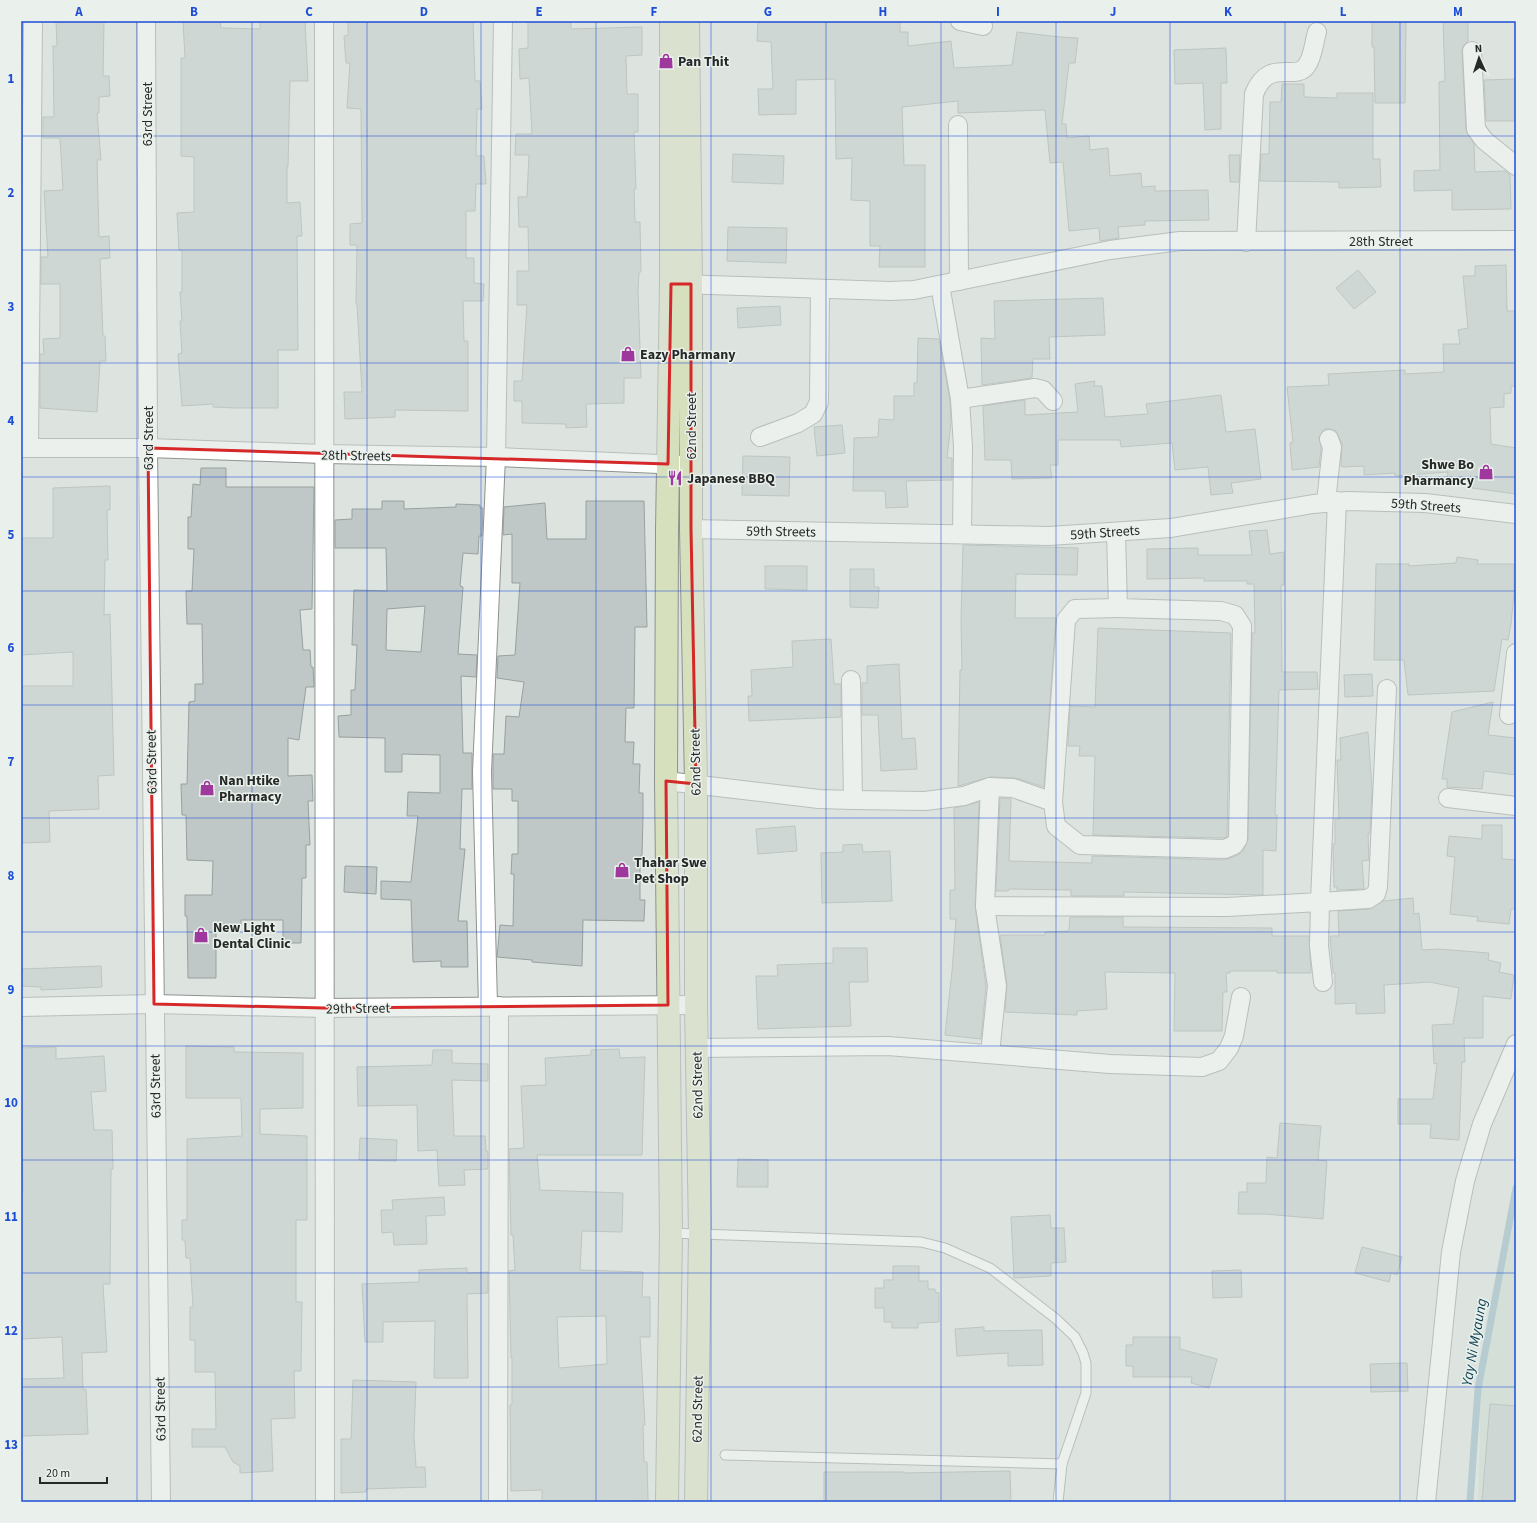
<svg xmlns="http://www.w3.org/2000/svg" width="1537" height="1523" font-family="'Source Sans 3',sans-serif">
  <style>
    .built { fill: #cbd9d0 }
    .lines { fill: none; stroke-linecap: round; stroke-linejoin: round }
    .stream { stroke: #8bb0bf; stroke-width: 7 }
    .building { fill: #bfc8c7; stroke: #98a1a0; fill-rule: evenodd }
    .lane-casing { stroke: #8d938f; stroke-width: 11 }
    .street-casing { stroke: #8d938f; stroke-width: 20 }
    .secondary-casing { stroke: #8d938f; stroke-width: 24 }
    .lane { stroke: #fff; stroke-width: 9 }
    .street { stroke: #fff; stroke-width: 18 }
    .secondary { stroke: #d7e0bc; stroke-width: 22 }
    .marked { fill: none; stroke: #d62828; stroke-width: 3; stroke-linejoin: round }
    .grid { fill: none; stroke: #1d4ed8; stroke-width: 1; stroke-opacity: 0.55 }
    .labels { text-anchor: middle; stroke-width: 3; stroke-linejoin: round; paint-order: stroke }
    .poi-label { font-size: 14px; font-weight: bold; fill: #262927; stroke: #eaf1ec; text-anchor: start }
    .street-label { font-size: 14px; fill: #262927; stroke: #eaf1ec }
    .water-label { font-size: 15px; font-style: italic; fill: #093f51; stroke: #eaf1ec }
    .neatline { fill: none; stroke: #1d4ed8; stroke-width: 1.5 }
    .grid-label { font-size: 13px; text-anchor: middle; font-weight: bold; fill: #1d4ed8 }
  </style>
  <rect width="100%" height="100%" fill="#dde4df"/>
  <!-- built -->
  <polygon class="built" points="1516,1212 1516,1502 1478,1502 1481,1384"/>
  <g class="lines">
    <!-- stream -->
    <polyline class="stream" points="1470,1502 1478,1389 1516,1188"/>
  </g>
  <!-- building -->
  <g class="building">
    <polygon points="56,21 104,21 103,76 109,76 110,96 99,97 99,113 97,113 101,160 97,160 99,237 109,236 110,258 100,259 103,336 105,336 106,361 100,361 97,412 40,408 40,354 44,354 43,339 60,338 60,284 41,284 41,257 48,257 44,191 63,190 60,138 43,138 43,117 54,117 53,46 57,46"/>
    <polygon points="183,21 220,21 221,28 260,29 260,21 305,21 308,81 290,81 288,167 287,167 287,203 300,202 302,236 297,236 298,350 278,350 278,408 236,408 213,407 213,404 182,406 178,354 182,353 180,321 182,321 180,292 182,292 182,250 179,250 177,213 194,212 194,157 181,156 181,58 185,58"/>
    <polygon points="348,21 473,21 475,81 480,81 482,109 477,109 476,156 484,156 486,184 476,184 475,211 466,211 466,258 474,258 474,283 484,284 483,301 463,301 464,341 468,341 468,411 395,410 395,417 345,419 344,392 362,392 357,304 356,304 357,245 350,245 350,224 362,223 361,109 347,108 350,63 346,63 344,36 348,35"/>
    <polygon points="528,21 571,21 571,29 642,27 642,55 626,56 627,94 638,94 638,132 634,132 636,189 634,189 635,222 640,222 641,272 639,272 638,290 641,378 624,378 624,403 586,404 587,427 566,428 566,424 522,423 522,401 514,401 514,381 522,381 527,305 517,305 517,271 529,271 528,227 519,227 518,197 527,197 529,155 515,155 516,134 532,134 529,78 520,79 519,49 528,48"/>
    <polygon points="758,21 900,21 900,32 908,32 908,46 951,41 954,68 1012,65 1017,32 1060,37 1078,38 1075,63 1069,63 1062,124 1066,124 1067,138 1089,136 1090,150 1108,148 1110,176 1141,173 1142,187 1155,186 1155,191 1208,190 1209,220 1145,221 1145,225 1118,227 1119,238 1100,241 1099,228 1069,231 1063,162 1050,163 1045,110 958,113 958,101 902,107 904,165 925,165 925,267 879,267 880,246 870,246 870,201 851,200 852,158 836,159 835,79 796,80 796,114 759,115 758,89 773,89 771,42 757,41"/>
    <polygon points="1372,21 1406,21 1405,103 1375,103 1374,47 1372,47"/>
    <polygon points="1443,21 1468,21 1468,41 1463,46 1462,52 1466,130 1474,144 1475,172 1505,171 1510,175 1511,209 1452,210 1452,190 1414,191 1414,171 1440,170 1439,82 1445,81"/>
    <polygon points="1226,48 1227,83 1221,83 1221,129 1205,130 1203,83 1175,84 1174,50"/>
    <polygon points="1516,79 1516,121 1486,121 1484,80"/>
    <polygon points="1282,84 1304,84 1304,97 1337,98 1337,93 1373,93 1373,159 1380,159 1381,187 1339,188 1339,182 1260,181 1261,154 1269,154 1270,102 1281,102"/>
    <polygon points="733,154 784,156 783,184 732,182"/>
    <polygon points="1229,155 1240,155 1239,182 1230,182"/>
    <polygon points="728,227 787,228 786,263 727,261"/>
    <polygon points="1506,265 1507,311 1516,311 1516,386 1511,386 1511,393 1504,394 1504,407 1490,408 1491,444 1516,448 1516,494 1472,488 1473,480 1447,478 1448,472 1395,476 1395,473 1364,475 1364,466 1342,467 1341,466 1342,443 1336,431 1330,429 1325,429 1319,437 1321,448 1319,467 1292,470 1290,443 1293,442 1287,387 1329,385 1328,374 1405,370 1405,374 1444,372 1443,344 1460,344 1458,330 1468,328 1463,276 1475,276 1475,266"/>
    <polygon points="1358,270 1376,292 1354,309 1336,288"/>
    <polygon points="1103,298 1105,335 1049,337 1050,359 1033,359 1032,378 982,385 981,338 995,339 994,301"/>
    <polygon points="780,306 781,325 738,328 737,308"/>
    <polygon points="918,338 939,339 950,400 951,422 947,458 952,458 952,480 906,481 908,507 886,508 885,491 853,491 854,438 878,437 879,419 894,420 894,396 914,396 914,383 917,383"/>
    <polygon points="1095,381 1094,386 1102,386 1105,417 1148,414 1146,404 1221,395 1226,432 1255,429 1261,479 1231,483 1233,493 1211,495 1208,467 1175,470 1172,443 1121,447 1120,440 1058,440 1058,465 1050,465 1052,478 1012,479 1011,460 985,460 983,406 1025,400 1025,415 1078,412 1075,384"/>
    <polygon points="842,425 845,453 817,456 814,427"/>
    <polygon points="743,456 790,457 789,496 742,495"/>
    <polygon points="201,468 226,468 226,487 314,487 312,609 300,610 303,650 310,650 311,667 313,667 314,687 306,687 299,740 288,738 288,776 312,775 313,801 308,801 310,845 306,845 306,878 302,878 301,943 283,943 283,920 241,920 241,925 216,924 216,978 188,978 187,916 185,916 185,895 212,895 213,861 187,860 186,815 182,815 181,784 187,784 189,702 195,701 195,684 203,684 202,624 187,624 186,591 192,591 194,549 188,549 188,517 191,517 193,484 200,485"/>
    <polygon points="110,486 110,510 107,510 108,560 105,560 104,615 110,614 114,775 98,776 99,809 49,811 50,842 21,843 21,686 73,686 73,652 21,655 21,538 53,538 53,488"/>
    <path d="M382,501H404V509L456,507V504L480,505V508H483L482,536H479L478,554L463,553L460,586L463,587L458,654L477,655L476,677L461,676L463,753H472V789H462L460,849H465L458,921H467L468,967H441V961L413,962L411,900L381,899V881L411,882L418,816H407L408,792L440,793V755L402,754V772H385V738L339,737L338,716L351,715V690H355L357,645H352L354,590L387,591L386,548H335V520L352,519V509H382ZM425,606L421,652L386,650L387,609Z"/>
    <polygon points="586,501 644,501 647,627 635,627 634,708 626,708 625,742 634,742 633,764 640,764 639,793 643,793 643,816 642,856 640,856 640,900 645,900 644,921 583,920 582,966 532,962 532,960 497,957 500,925 513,926 514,874 511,874 512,854 518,854 518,801 512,801 512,789 493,789 493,754 504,754 506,716 519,717 524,682 497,678 498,656 515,655 520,583 512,583 512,534 503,535 504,507 545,503 547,539 586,539"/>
    <polygon points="1267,530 1270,554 1284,552 1284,585 1281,585 1282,672 1317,672 1318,689 1279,690 1275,815 1277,815 1276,851 1263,850 1263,895 1124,892 1124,896 1071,896 1071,890 1009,889 1008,891 996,891 1000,798 1011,799 1009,861 1092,863 1092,856 1225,860 1238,855 1243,851 1248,839 1252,633 1255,633 1254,584 1247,584 1247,581 1204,581 1204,578 1147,579 1147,549 1198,548 1198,555 1252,555 1249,531"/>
    <polygon points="963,545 1078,548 1077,575 1016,574 1015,618 1056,618 1044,787 1016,778 990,777 958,786 960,670 962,670 961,619"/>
    <polygon points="1457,557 1478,560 1477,564 1514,564 1514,594 1511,624 1508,640 1502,639 1494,691 1408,695 1404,660 1374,660 1376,564 1409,564 1409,566 1456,563"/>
    <polygon points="765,566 807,566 807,590 765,589"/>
    <polygon points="850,569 874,569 874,587 879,587 878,608 850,607"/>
    <polygon points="1098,628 1231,633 1227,837 1223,838 1093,835 1095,756 1079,756 1080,746 1068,746 1070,706 1095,707"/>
    <polygon points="831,639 834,684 841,684 841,717 749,721 748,696 752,696 751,670 793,667 792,641"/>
    <polygon points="899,664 902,739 915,738 917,769 881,771 878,715 862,715 862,683 867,683 867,666"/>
    <polygon points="1372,674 1373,696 1345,697 1344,675"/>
    <polygon points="1493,702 1488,735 1516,738 1516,775 1484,771 1482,789 1447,787 1447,779 1442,779 1452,712"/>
    <polygon points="1368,732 1372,789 1370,833 1368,834 1369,860 1362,861 1364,889 1337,890 1337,887 1334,887 1333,844 1335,844 1335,819 1339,819 1337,760 1341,760 1340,738"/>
    <polygon points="979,802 975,906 986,986 981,1039 945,1035 952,971 956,919 950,919 950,890 955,890 954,808"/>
    <polygon points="1482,825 1502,825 1502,859 1516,860 1516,909 1511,909 1509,924 1477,921 1478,917 1450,914 1455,857 1447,856 1449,836 1482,839"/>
    <polygon points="795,826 797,851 758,854 756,829"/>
    <polygon points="862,844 863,852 890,851 892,901 822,903 821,853 843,852 843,845"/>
    <polygon points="345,866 377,867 376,894 344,892"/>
    <polygon points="1413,898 1414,914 1419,913 1422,950 1438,949 1489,953 1488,960 1501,963 1499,972 1514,975 1511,999 1483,996 1483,1038 1464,1038 1465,1062 1462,1062 1459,1140 1430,1138 1431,1124 1398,1124 1398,1099 1433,1099 1437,1063 1434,1064 1432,1025 1453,1024 1459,988 1430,982 1384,985 1385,1013 1356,1014 1356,1003 1335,1004 1335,973 1333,973 1330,936 1339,936 1338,911 1369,909 1383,901"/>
    <polygon points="1070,917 1123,917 1123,927 1272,928 1272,936 1309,936 1311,973 1277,973 1277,971 1230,971 1230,973 1226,973 1227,992 1223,992 1222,1031 1174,1031 1175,973 1105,972 1107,1009 1077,1011 1077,1015 1005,1012 1007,985 1000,935 1045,935 1045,932 1069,931"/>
    <polygon points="833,948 867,948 868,982 849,982 851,1026 758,1029 756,976 778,976 777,965 833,963"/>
    <polygon points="101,966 102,987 41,990 41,987 21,986 21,969"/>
    <polygon points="186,1046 234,1047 234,1052 303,1053 303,1108 260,1109 260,1134 307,1136 307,1220 296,1220 296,1302 302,1302 301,1371 294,1371 295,1418 271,1419 273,1471 240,1473 240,1466 233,1462 225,1447 192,1447 192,1429 216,1429 215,1372 195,1372 195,1340 190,1340 190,1307 193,1307 190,1258 186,1258 185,1240 182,1240 182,1220 187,1220 187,1139 242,1136 241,1098 186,1098"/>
    <polygon points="56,1047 56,1059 104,1056 106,1091 91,1092 94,1130 112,1130 113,1169 111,1169 110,1284 103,1284 107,1352 82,1353 83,1390 86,1389 88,1434 21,1436 21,1379 64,1378 62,1337 21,1339 21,1191 23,1191 21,1048"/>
    <path d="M619,1049L620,1058L645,1057L642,1155H537L540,1190L623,1193L622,1232L582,1231L580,1270L643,1272L642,1297H650V1337H640L645,1425H643L644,1462H647L648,1501L542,1502V1490L511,1491L510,1405H512V1358H511L509,1271L515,1270L513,1235H511L509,1149L524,1148L521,1086L546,1085L545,1058L591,1055V1050ZM606,1316L607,1364L559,1368L557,1317Z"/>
    <polygon points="433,1050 452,1050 452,1063 488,1064 488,1081 452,1080 454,1136 485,1136 486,1151 488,1151 488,1169 464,1170 465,1185 439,1186 437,1150 418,1151 417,1105 358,1106 357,1067 432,1065"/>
    <polygon points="1280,1123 1321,1126 1318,1160 1327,1161 1323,1219 1264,1214 1238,1214 1239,1192 1247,1192 1247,1183 1266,1183 1267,1157 1277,1158"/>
    <polygon points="360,1138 397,1140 396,1161 359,1160"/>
    <polygon points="738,1159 768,1160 768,1187 737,1187"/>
    <polygon points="444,1197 445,1215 426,1216 427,1244 394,1245 393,1232 382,1233 381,1210 393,1210 392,1200"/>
    <polygon points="1050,1215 1051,1228 1064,1228 1066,1262 1051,1263 1051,1276 1014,1278 1011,1217"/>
    <polygon points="1362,1247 1402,1257 1397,1275 1391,1273 1389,1282 1355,1273"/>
    <polygon points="893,1266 919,1266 919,1281 928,1281 928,1289 935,1289 935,1292 939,1293 939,1322 918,1323 918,1328 892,1328 892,1322 884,1322 884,1308 875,1308 875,1288 884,1288 884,1280 893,1280"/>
    <polygon points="467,1268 467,1273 488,1272 488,1293 467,1294 468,1378 434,1378 435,1321 383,1322 383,1342 365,1342 362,1284 419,1282 419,1270"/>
    <polygon points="1241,1270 1242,1297 1213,1298 1212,1271"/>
    <polygon points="984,1327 984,1331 1042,1330 1043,1365 1008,1366 1008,1353 957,1356 955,1329"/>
    <polygon points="1133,1337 1180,1337 1180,1349 1217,1359 1209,1388 1191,1383 1192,1377 1133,1377 1133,1366 1126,1366 1126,1345 1133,1345"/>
    <polygon points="1407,1363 1408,1391 1371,1392 1370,1364"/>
    <polygon points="353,1380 416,1382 414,1436 416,1467 425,1467 426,1487 366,1489 366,1492 341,1493 341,1439 351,1439"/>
    <polygon points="1490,1404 1516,1406 1516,1502 1482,1502"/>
    <polygon points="1010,1471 1011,1502 824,1502 824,1472 904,1472 904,1473"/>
  </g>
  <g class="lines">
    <!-- lane casing -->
    <g class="lane-casing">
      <g id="lane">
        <polyline points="671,1233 921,1242 945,1248 990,1268 1055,1318 1075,1337 1083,1353 1086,1363 1086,1393 1062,1464"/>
        <polyline points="725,1455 1062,1464 1058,1502"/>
      </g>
    </g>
    <!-- street casing -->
    <g class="street-casing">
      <g id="street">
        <polyline points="146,21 148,448 161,1502"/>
        <polyline points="324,21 325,1502"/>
        <polyline points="960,21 983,26"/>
        <polyline points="1472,51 1476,129 1484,140 1516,166"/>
        <polyline points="958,125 959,281"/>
        <path d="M1246,242L1254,94C1269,56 1296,83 1307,65C1313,57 1314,42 1317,32"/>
        <polyline points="678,284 890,291 914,290 1110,250 1180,241 1516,240"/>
        <polyline points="940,285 960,399 963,447 962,534"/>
        <polyline points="960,399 1035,388 1043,390 1053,401"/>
        <polyline points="760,437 798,423 813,414 819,402 820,289"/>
        <polyline points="21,448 148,448 324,454 496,457 682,465"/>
        <polyline points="29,448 33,21"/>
        <polyline points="1326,502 1332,447 1329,439"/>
        <polyline points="691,529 1049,536 1171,528 1313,504 1348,501 1425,503 1516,514"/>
        <polyline points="851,680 853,800"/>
        <polyline points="1509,715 1516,653"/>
        <polyline points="666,781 819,799 853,800 925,801 964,796 990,787 1013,788 1053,802 1056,826 1080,845 1225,849 1234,845 1238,839 1242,626 1235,615 1221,611 1118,608 1116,532"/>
        <polyline points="990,787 985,906 1227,907 1320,902 1337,501"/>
        <polyline points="1448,798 1516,806"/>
        <polyline points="1053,802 1066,620 1075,609 1118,608"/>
        <polyline points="985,906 997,986 990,1054"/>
        <polyline points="1323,982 1319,946 1320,902 1368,899 1376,894 1378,887 1387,689"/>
        <polyline points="488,1005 482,772 496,457 503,21"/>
        <polyline points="21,1007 154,1004 324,1008 696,1005"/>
        <polyline points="697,1048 888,1046 1110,1064 1202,1067 1219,1061 1229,1048 1234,1036 1241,997"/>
        <polyline points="498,1502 499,1006"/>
        <polyline points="1426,1502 1451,1252 1465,1181 1482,1124 1516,1044"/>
      </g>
    </g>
    <!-- secondary casing -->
    <g class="secondary-casing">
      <g id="secondary">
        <polyline points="688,21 691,284 691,529 696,784 696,1005 700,1233 696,1502"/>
        <polyline points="667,1502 671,1233 666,781 667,530 671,284 671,21"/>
      </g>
    </g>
    <!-- lane -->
    <use href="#lane" class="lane"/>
    <!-- street -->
    <use href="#street" class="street"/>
    <!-- secondary -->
    <use href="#secondary" class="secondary"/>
  </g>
  <!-- marked area -->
  <path d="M0 0H1537V1523H0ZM671,284H691V529L696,784L666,781L668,1005L324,1008L154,1004L148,448L668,464Z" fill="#dde4df" fill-opacity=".55" fill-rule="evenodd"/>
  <path class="marked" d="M671,284H691V529L696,784L666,781L668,1005L324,1008L154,1004L148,448L668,464Z"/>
  <!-- grid -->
  <path class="grid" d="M137,21V1502M252,21V1502M367,21V1502M481,21V1502M596,21V1502M711,21V1502M826,21V1502M941,21V1502M1056,21V1502M1170,21V1502M1285,21V1502M1400,21V1502M21,136H1516M21,250H1516M21,363H1516M21,477H1516M21,591H1516M21,705H1516M21,818H1516M21,932H1516M21,1046H1516M21,1160H1516M21,1273H1516M21,1387H1516"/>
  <!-- icons -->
  <defs>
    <g id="shop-bare" transform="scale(1.2)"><path d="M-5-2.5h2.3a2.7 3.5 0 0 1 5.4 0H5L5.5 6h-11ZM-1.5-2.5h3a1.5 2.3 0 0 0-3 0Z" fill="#9e389d" stroke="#eaf1ec" stroke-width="2.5" paint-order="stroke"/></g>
    <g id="restaurant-bare" transform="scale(1.2)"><path d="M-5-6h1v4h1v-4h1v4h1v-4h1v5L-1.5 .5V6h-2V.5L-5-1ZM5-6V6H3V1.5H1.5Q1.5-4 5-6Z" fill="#9e389d" stroke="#eaf1ec" stroke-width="2.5" paint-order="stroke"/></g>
  </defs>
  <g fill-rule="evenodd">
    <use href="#shop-bare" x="666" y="61"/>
    <use href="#shop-bare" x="628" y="354"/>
    <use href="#shop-bare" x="1486" y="472"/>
    <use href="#restaurant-bare" x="675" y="478"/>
    <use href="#shop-bare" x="207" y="788"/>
    <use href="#shop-bare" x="622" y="870"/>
    <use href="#shop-bare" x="201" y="935"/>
  </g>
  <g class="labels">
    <!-- poi labels -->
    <g class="poi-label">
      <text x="678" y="66">Pan Thit</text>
      <text x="640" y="359">Eazy Pharmany</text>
      <text x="1474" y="469" text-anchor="end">Shwe Bo<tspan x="1474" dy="16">Pharmancy</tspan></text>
      <text x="687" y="483">Japanese BBQ</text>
      <text x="219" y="785">Nan Htike<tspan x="219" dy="16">Pharmacy</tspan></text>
      <text x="634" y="867">Thahar Swe<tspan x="634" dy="16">Pet Shop</tspan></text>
      <text x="213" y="932">New Light<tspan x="213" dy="16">Dental Clinic</tspan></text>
    </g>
    <!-- street labels -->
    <g class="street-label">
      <text transform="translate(147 114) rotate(-90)" y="5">63rd Street</text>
      <text x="1381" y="246">28th Street</text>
      <text transform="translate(691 426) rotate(-90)" y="5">62nd Street</text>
      <text transform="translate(148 438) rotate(-90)" y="5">63rd Street</text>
      <text transform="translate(356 455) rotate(1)" y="5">28th Streets</text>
      <text transform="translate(1426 505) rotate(4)" y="5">59th Streets</text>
      <text transform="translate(781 531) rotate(1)" y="5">59th Streets</text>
      <text transform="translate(1105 532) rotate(-4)" y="5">59th Streets</text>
      <text transform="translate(151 762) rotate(-91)" y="5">63rd Street</text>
      <text transform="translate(695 762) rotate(-91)" y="5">62nd Street</text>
      <text transform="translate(358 1008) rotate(-1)" y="5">29th Street</text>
      <text transform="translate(697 1085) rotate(-91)" y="5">62nd Street</text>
      <text transform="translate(155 1086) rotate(-91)" y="5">63rd Street</text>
      <text transform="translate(160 1409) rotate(-91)" y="5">63rd Street</text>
      <text transform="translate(697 1409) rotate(-89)" y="5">62nd Street</text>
    </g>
    <!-- water labels -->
    <g class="water-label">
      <text transform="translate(1474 1342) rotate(-80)" y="5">Yay Ni Myaung</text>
    </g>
  </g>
  <!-- border -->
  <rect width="1537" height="1523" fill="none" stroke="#eaf1ec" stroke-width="44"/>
  <!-- north arrow -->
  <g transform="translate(1479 58) rotate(357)" stroke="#eaf1ec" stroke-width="3" paint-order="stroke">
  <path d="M0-3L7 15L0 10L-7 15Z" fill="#262927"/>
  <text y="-6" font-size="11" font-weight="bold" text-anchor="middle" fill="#262927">N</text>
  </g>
  <!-- scale -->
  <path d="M40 1477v6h67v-6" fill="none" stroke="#262927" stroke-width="2"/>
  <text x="46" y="1477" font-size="12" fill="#262927" stroke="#eaf1ec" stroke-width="3" paint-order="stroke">20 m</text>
  <rect x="22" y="22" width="1493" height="1479" class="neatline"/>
  <g class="grid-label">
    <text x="79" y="16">A</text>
    <text x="194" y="16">B</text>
    <text x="309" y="16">C</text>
    <text x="424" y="16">D</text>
    <text x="539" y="16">E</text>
    <text x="654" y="16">F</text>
    <text x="768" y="16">G</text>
    <text x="883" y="16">H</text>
    <text x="998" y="16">I</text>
    <text x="1113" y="16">J</text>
    <text x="1228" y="16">K</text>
    <text x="1343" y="16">L</text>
    <text x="1458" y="16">M</text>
    <text x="11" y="83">1</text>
    <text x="11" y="197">2</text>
    <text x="11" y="311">3</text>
    <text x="11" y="425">4</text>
    <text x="11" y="539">5</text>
    <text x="11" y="652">6</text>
    <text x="11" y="766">7</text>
    <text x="11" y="880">8</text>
    <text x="11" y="994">9</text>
    <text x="11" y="1107">10</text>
    <text x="11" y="1221">11</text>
    <text x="11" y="1335">12</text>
    <text x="11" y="1449">13</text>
  </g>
</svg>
